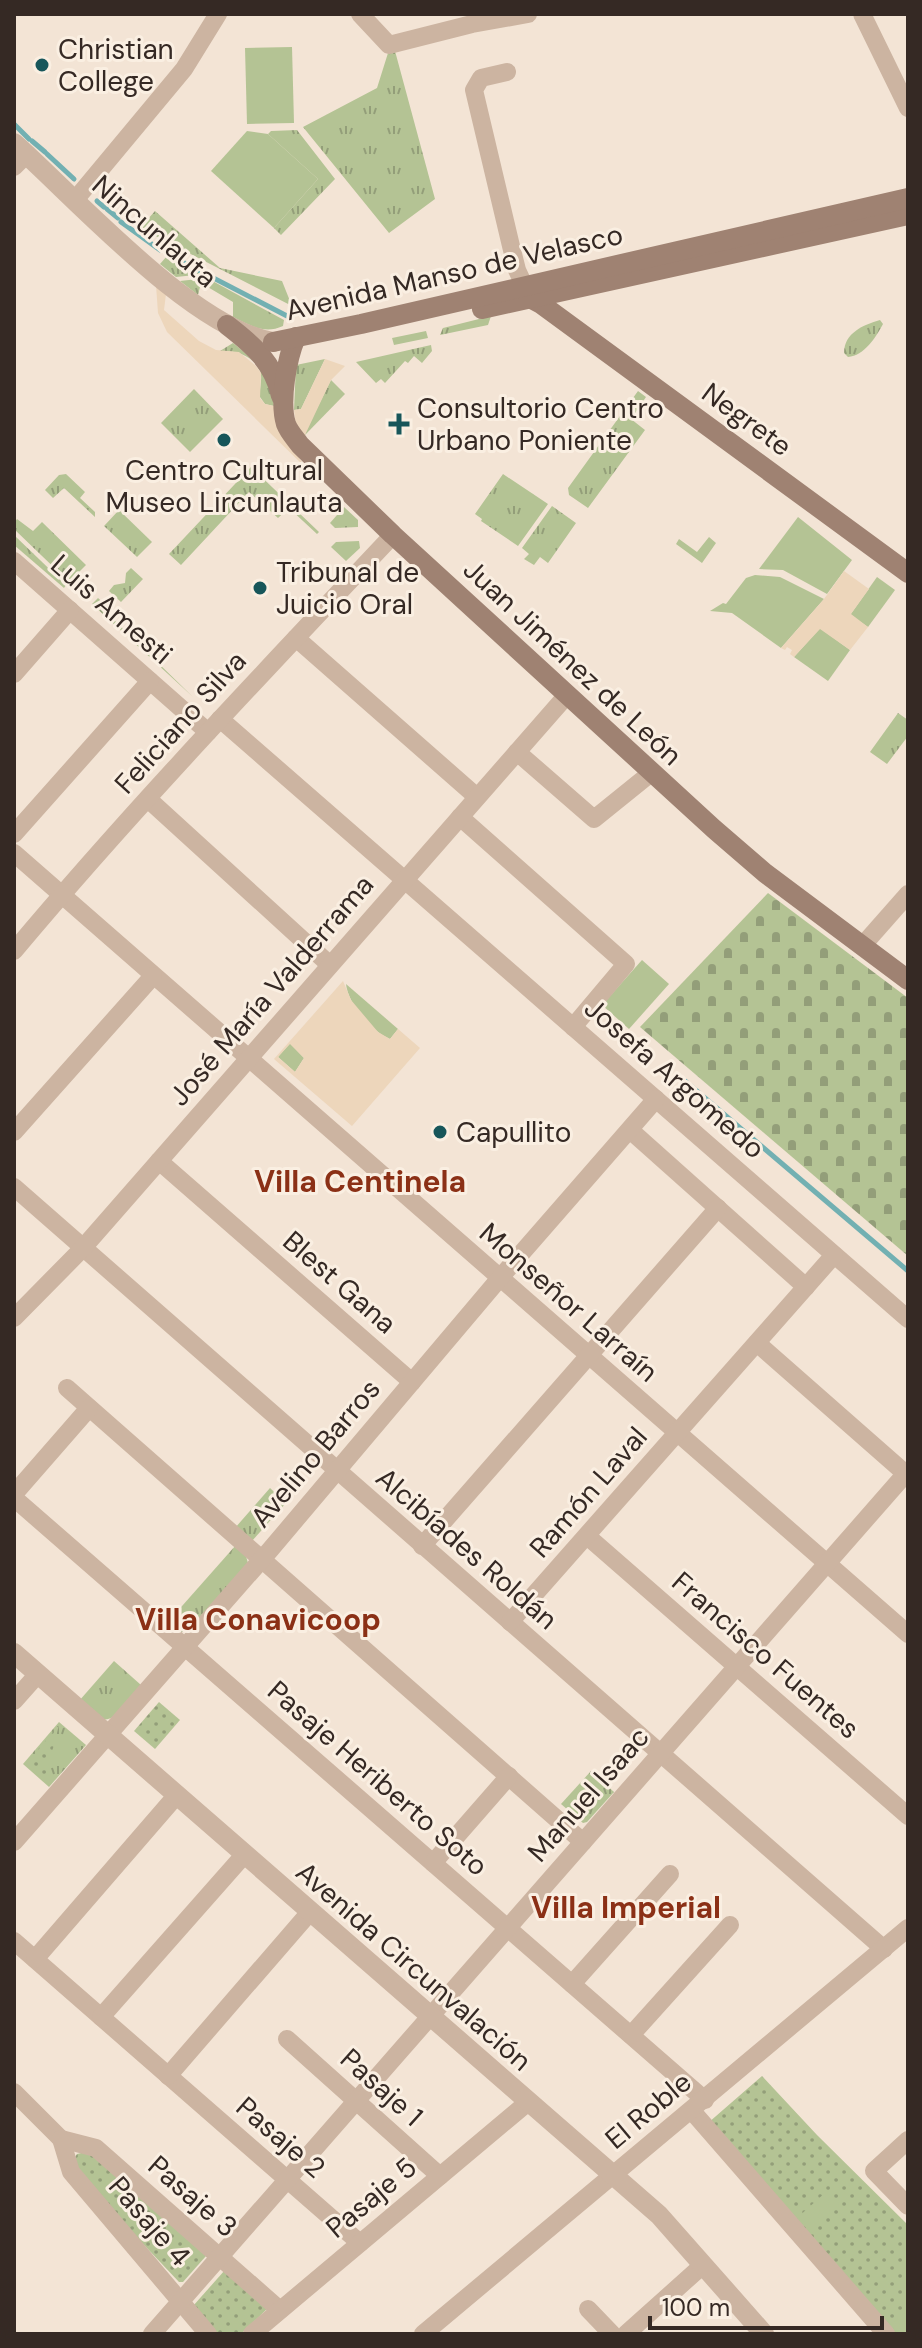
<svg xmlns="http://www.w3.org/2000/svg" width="922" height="2348" font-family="'DM Sans',sans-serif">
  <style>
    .grass { fill: url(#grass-tufts) }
    .cemetery { fill: url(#cemetery-stones) }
    .park { fill: url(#park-dots) }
    .garden { fill: #b4c394 }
    .plaza { fill: #edd6bb; fill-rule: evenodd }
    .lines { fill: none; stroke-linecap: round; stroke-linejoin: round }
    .stream { stroke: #72b0b2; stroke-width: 5 }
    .minor { stroke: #ccb4a1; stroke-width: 18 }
    .tertiary { stroke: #ccb4a1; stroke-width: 20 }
    .secondary { stroke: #9f8272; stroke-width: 20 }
    .poi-dot { fill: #17565a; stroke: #faefe2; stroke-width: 3 }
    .labels { text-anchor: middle; stroke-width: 6; stroke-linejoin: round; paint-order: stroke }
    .poi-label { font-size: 28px; fill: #352924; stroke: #faefe2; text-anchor: start }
    .street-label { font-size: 28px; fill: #352924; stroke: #faefe2 }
    .neighbourhood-label { font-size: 30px; font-weight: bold; fill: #8b3016; stroke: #faefe2 }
  </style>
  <defs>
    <pattern id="grass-tufts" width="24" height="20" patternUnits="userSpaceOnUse" patternTransform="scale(2)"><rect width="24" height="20" fill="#b4c394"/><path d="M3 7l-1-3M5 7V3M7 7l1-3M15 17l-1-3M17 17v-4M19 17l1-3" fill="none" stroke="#939e79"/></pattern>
    <pattern id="cemetery-stones" width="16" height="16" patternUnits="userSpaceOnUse" patternTransform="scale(2)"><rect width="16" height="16" fill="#b4c394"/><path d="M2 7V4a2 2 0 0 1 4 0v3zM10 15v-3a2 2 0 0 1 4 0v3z" fill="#939e79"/></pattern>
    <pattern id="park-dots" width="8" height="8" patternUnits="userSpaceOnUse" patternTransform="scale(2)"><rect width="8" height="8" fill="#b4c394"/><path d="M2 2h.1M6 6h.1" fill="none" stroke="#939e79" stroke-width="1.8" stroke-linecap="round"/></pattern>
  </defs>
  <rect width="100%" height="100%" fill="#f3e4d5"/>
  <!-- grass -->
  <g class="grass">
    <polygon points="395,51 435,199 389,233 303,127 377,88 388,53"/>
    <polygon points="297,130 335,179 281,235 274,228 318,179 268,134 271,131"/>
    <polygon points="155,211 220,268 282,281 292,306 140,228"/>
    <polygon points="167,256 177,263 205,274 176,277 160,264"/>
    <path d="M207,278L284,320L283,326C264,335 250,325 233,317V302L201,283L198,295L180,281Z"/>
    <polygon points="491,316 488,325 440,335 443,328"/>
    <path d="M880,320L883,324C876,337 864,356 848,357L844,353C844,333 863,325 880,320Z"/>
    <polygon points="426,331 428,338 394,345 392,338"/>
    <path d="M233,343C254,359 272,378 274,406L265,404L260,397C259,389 263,378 260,371C253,355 235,350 220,351Z"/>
    <polygon points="431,345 432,351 422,363 414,356 408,363 405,361 385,383 381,379 376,383 356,362"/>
    <polygon points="325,359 301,409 294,410 296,365"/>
    <polygon points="331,380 345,394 305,435 306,430"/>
    <polygon points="194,389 223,419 190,452 161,423"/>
    <polygon points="638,391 646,397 631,419 645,430 588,508 569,495 568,488"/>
    <polygon points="251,467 319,532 317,534 289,508 278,518 249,492 181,565 169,554"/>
    <polygon points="66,474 85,492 80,498 95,512 95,517 64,488 53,498 45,490 59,475"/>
    <polygon points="503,474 548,504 518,546 481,521 482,519 475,514"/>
    <polygon points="552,506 576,523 548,563 540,557 534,565 524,559 529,554 522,548"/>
    <polygon points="344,507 358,520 358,527 335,528 330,523"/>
    <polygon points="119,510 152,542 137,557 104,526"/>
    <polygon points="17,519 33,531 42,522 86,565 69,582 14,529 14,523"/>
    <polygon points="14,535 66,585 64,588 14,545"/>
    <polygon points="359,541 360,548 346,561 331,547 336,542"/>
    <polygon points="131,568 143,579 121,602 109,591 114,585 125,583 126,573"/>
    <polygon points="98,598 112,611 109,615 193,697 92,604"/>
    <polygon points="898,713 908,720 908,736 887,764 870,752"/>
    <polygon points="270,1488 286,1503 251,1542 235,1528"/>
    <polygon points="236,1545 245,1553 248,1563 187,1632 177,1632 167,1623"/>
    <path d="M114,1661L141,1685C133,1695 116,1724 101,1719C93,1716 85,1707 79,1701Z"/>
    <polygon points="59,1722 86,1745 49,1787 23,1764"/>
    <polygon points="591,1771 614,1792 587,1822 583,1823 561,1804"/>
  </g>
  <!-- cemetery -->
  <polygon class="cemetery" points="768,893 908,998 908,1256 640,1027"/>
  <!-- park -->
  <g class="park">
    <polygon points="159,1702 180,1720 155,1749 134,1731"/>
    <polygon points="59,1725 45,1779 27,1763"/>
    <polygon points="762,2076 817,2135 908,2225 908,2334 893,2334 708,2123"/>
    <polygon points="90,2151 206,2256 183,2282 179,2282 76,2173 74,2159 77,2154"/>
    <polygon points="225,2270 267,2309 241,2334 217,2334 193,2306"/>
  </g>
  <!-- garden -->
  <g class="garden">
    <polygon points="292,47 294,123 247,124 245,48"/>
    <polygon points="247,131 268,134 318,179 274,228 211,171"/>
    <polygon points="798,517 852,560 827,594 783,570 759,569"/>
    <polygon points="709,537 716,543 702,563 676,544 679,539 697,552"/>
    <polygon points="755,575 780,577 824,599 781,648 732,613 710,611 723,603 726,604 746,578"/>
    <polygon points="877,577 895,590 868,627 850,615"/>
    <polygon points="820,628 850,650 828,681 794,657"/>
    <polygon points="642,960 669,984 629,1029 602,1005"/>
    <path d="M346,984L398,1029L390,1039C371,1031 348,1004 346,984Z"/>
    <polygon points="290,1043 304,1058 295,1072 278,1057"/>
    <polygon points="827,2191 840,2205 810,2232 797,2218"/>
    <polygon points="908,2310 908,2333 898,2334 891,2325"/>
  </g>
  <!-- plaza -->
  <g class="plaza">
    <polygon points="156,285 166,294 164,310 199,341 216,350 239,352 256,366 261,373 260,398 265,404 274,406 282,435 307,469 167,332 158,313"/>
    <polygon points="325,359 345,366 331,380 305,435 297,434 294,410 301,409"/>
    <polygon points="844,571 869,589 851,614 868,627 850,650 820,629 794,657 790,654 792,650 787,647 785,650 781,648 824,599"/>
    <path d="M343,981L351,1000L378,1032L390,1039L398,1029L420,1048L352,1126L274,1059ZM290,1044L304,1058L295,1072L278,1057Z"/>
  </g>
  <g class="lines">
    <!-- stream -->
    <g class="stream">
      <polyline points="14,124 29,139"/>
      <polyline points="32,141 45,152"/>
      <polyline points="47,154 74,179"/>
      <polyline points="97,201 104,207"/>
      <polyline points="107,209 118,218"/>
      <polyline points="121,222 160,250"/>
      <polyline points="169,255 289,317"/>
      <polyline points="685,1081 908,1271"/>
    </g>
    <!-- minor -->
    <g class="minor">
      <polyline points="360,14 389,45 472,24 528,14"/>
      <polyline points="862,14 908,108"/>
      <polyline points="507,72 481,78 474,90 511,246 517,270 530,298"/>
      <polyline points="14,167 27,154"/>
      <polyline points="75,200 184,69 218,14"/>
      <polyline points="14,561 208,732"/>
      <polyline points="296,638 477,797"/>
      <polyline points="14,674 70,610"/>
      <polyline points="220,719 908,1319"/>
      <polyline points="517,752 594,819 651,773"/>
      <polyline points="148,799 330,965"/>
      <polyline points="460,817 626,964 573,1027"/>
      <polyline points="14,834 150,681"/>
      <polyline points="14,853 908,1634"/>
      <polyline points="863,945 908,894"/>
      <path d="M14,951C134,808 264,672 393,535"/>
      <polyline points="630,1130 806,1287"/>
      <polyline points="14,1132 153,976"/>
      <polyline points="159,1161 412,1382"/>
      <polyline points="14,1187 884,1949"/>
      <polyline points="14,1318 82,1249 567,695"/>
      <polyline points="757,1343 906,1474"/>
      <polyline points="67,1388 583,1842"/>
      <polyline points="14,1494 89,1408"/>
      <polyline points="14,1498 705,2100"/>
      <polyline points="587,1536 908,1816"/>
      <polyline points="422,1546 718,1208"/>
      <polyline points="510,1622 834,1255"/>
      <polyline points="14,1701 38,1674"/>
      <polyline points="14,1842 270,1550 499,1279 656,1099"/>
      <polyline points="433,1863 509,1776"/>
      <polyline points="14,1941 360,2243"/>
      <polyline points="35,1959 176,1796"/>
      <polyline points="572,1984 670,1874"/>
      <polyline points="101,2017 244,1855"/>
      <polyline points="631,2035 730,1925"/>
      <polyline points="287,2039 440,2176"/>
      <polyline points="168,2076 310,1912"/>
      <polyline points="14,2092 61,2139"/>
      <polyline points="692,2111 886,2334"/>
      <polyline points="61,2139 96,2148 280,2310"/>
      <polyline points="61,2139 71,2172 208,2334"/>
      <polyline points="908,2140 874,2171 908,2206"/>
      <polyline points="588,2309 612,2334"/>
      <polyline points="152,2334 908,1471"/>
      <polyline points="252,2334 527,2103"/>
      <polyline points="423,2334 908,1928"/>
      <polyline points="626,2334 703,2265"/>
    </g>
    <!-- tertiary -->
    <g class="tertiary">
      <path d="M14,143C76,198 192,328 273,342"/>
      <polyline points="14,1653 659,2215 764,2334"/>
    </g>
    <!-- secondary -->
    <g class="secondary">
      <polyline points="526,296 541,304 908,573"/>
      <polyline points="482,309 908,215"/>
      <path d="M227,325C253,345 274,363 281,396"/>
      <path d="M296,337C287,358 279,401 286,424C289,432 295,438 300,445L393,535L714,829L765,873L908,980"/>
      <polyline points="273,342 361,324 908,198"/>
    </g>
  </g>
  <!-- markers -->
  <g class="poi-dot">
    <circle cx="42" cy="65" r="8"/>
    <path d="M395 412h8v8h8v8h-8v8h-8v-8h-8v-8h8z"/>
    <circle cx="224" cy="440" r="8"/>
    <circle cx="260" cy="588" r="8"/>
    <circle cx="440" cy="1132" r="8"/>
  </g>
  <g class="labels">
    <!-- poi labels -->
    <g class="poi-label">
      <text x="58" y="59">Christian<tspan x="58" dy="32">College</tspan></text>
      <text x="417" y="418">Consultorio Centro<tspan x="417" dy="32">Urbano Poniente</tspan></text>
      <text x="224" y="480" text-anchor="middle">Centro Cultural<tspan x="224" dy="32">Museo Lircunlauta</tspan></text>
      <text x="276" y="582">Tribunal de<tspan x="276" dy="32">Juicio Oral</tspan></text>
      <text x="456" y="1142">Capullito</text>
    </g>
    <!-- street labels -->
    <g class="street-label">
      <text transform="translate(155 231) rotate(41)" y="10">Nincunlauta</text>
      <text transform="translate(454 272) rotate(-13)" y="10">Avenida Manso de Velasco</text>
      <text transform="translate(747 419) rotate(36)" y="10">Negrete</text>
      <text transform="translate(112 609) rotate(41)" y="10">Luis Amesti</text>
      <text transform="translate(573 662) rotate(43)" y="10">Juan Jiménez de León</text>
      <text transform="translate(180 722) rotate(-48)" y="10">Feliciano Silva</text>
      <text transform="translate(271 990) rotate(-49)" y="10">José María Valderrama</text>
      <text transform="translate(675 1078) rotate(41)" y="10">Josefa Argomedo</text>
      <text transform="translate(340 1282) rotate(41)" y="10">Blest Gana</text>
      <text transform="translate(569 1302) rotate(41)" y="10">Monseñor Larraín</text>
      <text transform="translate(315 1453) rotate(-50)" y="10">Avelino Barros</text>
      <text transform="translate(588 1492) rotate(-49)" y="10">Ramón Laval</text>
      <text transform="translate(467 1548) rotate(41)" y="10">Alcibíades Roldán</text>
      <text transform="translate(766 1655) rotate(41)" y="10">Francisco Fuentes</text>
      <text transform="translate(378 1778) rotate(41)" y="10">Pasaje Heriberto Soto</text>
      <text transform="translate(588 1794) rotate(-49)" y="10">Manuel Isaac</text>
      <text transform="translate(414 1966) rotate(41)" y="10">Avenida Circunvalación</text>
      <text transform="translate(382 2087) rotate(42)" y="10">Pasaje 1</text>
      <text transform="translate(648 2110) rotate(-40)" y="10">El Roble</text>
      <text transform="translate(281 2137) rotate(41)" y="10">Pasaje 2</text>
      <text transform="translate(193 2196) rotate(41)" y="10">Pasaje 3</text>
      <text transform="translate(371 2197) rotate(-40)" y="10">Pasaje 5</text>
      <text transform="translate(150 2221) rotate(49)" y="10">Pasaje 4</text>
    </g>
    <!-- neighbourhood labels -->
    <g class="neighbourhood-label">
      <text x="360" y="1192">Villa Centinela</text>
      <text x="258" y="1630">Villa Conavicoop</text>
      <text x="626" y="1918">Villa Imperial</text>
    </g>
  </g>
  <!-- border -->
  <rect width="922" height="2348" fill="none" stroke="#352924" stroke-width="32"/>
  <!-- scale -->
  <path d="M650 2316v12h232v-12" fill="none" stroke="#352924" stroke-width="4"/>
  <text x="662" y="2316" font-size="24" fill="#352924" stroke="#faefe2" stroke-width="6" paint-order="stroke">100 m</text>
</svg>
